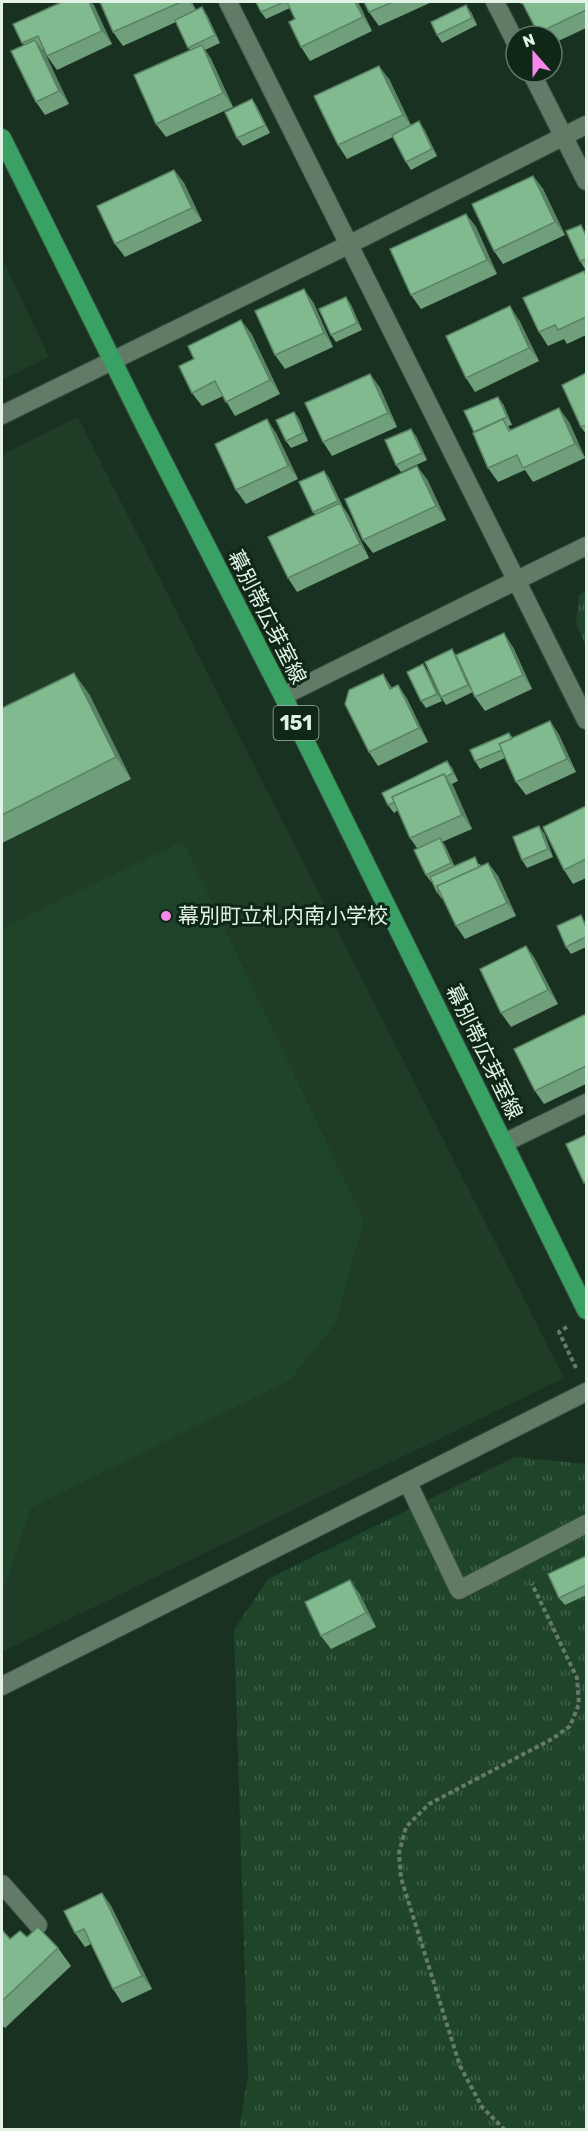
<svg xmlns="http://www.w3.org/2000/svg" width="588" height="2131" font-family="Rubik,'Noto Sans JP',sans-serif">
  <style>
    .built { fill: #1e3c26 }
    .grass { fill: #1f442a }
    .park { fill: url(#park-tufts) }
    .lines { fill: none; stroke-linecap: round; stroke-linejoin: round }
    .minor-casing { stroke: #394d3e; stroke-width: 20 }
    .major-casing { stroke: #394d3e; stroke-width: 20 }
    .path { stroke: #657a6a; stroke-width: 4; stroke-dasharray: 4.5 3; stroke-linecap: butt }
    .minor { stroke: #617b67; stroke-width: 18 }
    .major { stroke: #38a163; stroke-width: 18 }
    .wall { fill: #6fa07b }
    .shaded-wall { fill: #5a8264 }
    .building { fill: #81ba8f; stroke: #5a8264; stroke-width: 1.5 }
    .poi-dot { fill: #f788eb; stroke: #0f2716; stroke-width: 2 }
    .labels { text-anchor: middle; stroke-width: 6; stroke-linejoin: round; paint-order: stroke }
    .shield { fill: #0f2716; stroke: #a3b5a8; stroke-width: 1.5 }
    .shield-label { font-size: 20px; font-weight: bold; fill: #e3f2e6 }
    .street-label { font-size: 21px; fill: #e3f2e6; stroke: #0f2716 }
    .poi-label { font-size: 21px; fill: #e3f2e6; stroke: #0f2716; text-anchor: start }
  </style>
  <defs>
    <pattern id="park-tufts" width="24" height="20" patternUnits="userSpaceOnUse" patternTransform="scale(1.5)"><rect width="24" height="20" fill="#1f442a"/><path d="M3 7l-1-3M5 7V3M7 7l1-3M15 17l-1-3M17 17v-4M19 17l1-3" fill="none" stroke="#3f5f49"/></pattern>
  </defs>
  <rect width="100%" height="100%" fill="#193120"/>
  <!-- built -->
  <g class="built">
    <polygon points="2,258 49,357 2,380"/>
    <polygon points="78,417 564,1378 2,1652 2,455"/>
  </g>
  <!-- grass -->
  <polygon class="grass" points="183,841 364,1221 335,1324 290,1380 31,1508 2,1593 2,928"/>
  <!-- park -->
  <g class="park">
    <polygon points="586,591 586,646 576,624 579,595"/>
    <polygon points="515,1457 586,1464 586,2129 239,2129 248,2076 234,1630 268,1579"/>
  </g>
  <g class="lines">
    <!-- minor casing -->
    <g class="minor-casing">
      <g id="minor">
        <polyline points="228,2 586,720"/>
        <polyline points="495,2 516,43"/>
        <polyline points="531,72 586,181"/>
        <polyline points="2,415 350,244 586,125"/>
        <polyline points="283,696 586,546"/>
        <polyline points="504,1143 586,1103"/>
        <polyline points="408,1483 459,1590 586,1524"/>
        <polyline points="2,1686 586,1392"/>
        <polyline points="2,1884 38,1925"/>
      </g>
    </g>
    <!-- major casing -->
    <g class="major-casing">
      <polyline id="major" points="2,138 142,420 283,696 586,1310"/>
    </g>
    <!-- path -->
    <g class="path">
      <polyline points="567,1327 559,1332 576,1368"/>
      <polyline points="505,2130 482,2107 460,2066 401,1878 399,1853 406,1827 429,1804 552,1739 570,1726 579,1704 577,1678 532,1584"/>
    </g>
    <!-- minor -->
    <use href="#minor" class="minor"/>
    <!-- major -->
    <use href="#major" class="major"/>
  </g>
  <!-- wall -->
  <g class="wall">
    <polygon points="62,2 91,2 112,44 57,70 47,56 44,50 43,51 69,104 45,115 36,102 24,45 22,43"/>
    <polygon points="100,2 192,2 196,10 207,15 220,43 205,50 211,59 233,107 166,137 156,124 190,50 176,22 123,46 113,32"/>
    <polygon points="256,2 358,2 372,31 310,61 301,47 295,19 290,8 266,19 261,12"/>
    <polygon points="364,2 432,2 379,26 369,12"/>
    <polygon points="519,2 586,2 586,28 552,44 552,36 539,36 523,3 521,4"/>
    <polygon points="471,12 477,25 442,43 437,35"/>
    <polygon points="389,79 411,125 424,129 437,156 411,170 406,162 393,137 347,159 338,145"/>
    <polygon points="252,99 257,107 270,133 243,146 237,138"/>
    <polygon points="174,170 184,183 202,221 125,257 115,244"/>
    <polygon points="533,176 543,189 565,235 503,264 494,251"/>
    <polygon points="466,214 476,227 497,274 421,309 411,295"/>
    <polygon points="586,232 586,268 585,269 580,261"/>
    <polygon points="586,274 586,335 567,344 564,339 548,346 539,332"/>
    <polygon points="346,297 351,305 362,330 336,342 331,335"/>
    <polygon points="313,302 333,347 285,369 275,355"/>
    <polygon points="519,320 539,361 475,392 466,378"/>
    <polygon points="251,333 280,394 235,416 223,396 202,406 192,393"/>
    <polygon points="586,373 586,434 581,427"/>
    <polygon points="370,374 380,388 397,427 332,456 323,442"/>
    <polygon points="503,404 512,425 508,426 511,430 569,422 585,458 533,482 525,470 498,482 488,468"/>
    <polygon points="294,412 299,419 308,441 291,448 286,441"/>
    <polygon points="276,433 298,479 246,504 236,490"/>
    <polygon points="416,436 427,460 401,472 396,465"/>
    <polygon points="324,471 329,478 343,507 349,516 369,558 297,592 288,578 315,514 313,512"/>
    <polygon points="427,479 446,520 373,553 363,540"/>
    <polygon points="513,647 532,689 485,711 475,697 473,692 446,705 441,697 456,655"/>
    <polygon points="423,664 428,672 442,701 426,708 421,701"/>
    <polygon points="398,685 407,699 428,742 378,766 369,752 392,688"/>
    <polygon points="89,694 131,779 2,843 2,708"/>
    <polygon points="550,721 559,735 576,772 526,795 516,782 505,758 480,769 475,761 509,733 513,738"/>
    <polygon points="447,761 452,768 458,781 452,784 454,788 472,829 442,842 454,866 480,864 481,866 488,863 498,876 516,916 465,939 456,926 443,898 442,899 437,892 432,882 431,882 426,875 417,848 410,838 398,810 394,813 388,805"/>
    <polygon points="586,806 586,878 573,884 564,870"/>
    <polygon points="544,833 553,857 527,868 522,860"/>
    <polygon points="586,924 586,947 571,954 566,947"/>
    <polygon points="526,946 535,959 558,1004 511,1027 501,1013"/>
    <polygon points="586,1014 586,1084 544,1104 535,1091"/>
    <polygon points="586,1556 586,1595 565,1605 559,1598"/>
    <polygon points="359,1593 376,1627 331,1649 321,1636"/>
    <polygon points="102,1893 111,1906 152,1989 122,2003 113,1989 91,1944 85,1947 75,1933"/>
    <polygon points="2,1930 10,1939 27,1937 58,1948 71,1966 5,2028 2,2025"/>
  </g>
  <!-- shaded-wall -->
  <g class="shaded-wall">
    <polygon points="89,2 91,2 94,5 112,44 102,31"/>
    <polygon points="189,2 192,2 197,12"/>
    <polygon points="355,2 358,2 372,31 363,17"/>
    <polygon points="466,5 471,12 477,25 472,18"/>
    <polygon points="202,7 207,15 220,43 215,35"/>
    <polygon points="35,40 45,53 69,104 59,91"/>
    <polygon points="202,45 211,59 233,107 223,93"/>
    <polygon points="379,66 389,79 412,128 403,115"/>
    <polygon points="252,99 257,107 270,133 265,125"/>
    <polygon points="419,121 424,129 437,156 432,149"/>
    <polygon points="174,170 184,183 202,221 192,208"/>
    <polygon points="533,176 543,189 565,235 555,222"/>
    <polygon points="466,214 476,227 497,274 487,260"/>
    <polygon points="304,289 313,302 333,347 324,333"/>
    <polygon points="346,297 351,305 362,330 357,323"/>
    <polygon points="510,306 519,320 539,361 529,348"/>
    <polygon points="241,320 251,333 280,394 270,380"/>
    <polygon points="370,374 380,388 397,427 388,413"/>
    <polygon points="498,397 503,404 512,425 507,417"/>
    <polygon points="559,408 569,422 585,458 575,444"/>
    <polygon points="294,412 299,419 308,441 303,433"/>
    <polygon points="267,419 276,433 298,479 288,466"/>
    <polygon points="411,429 416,436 427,460 422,453"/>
    <polygon points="417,466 427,479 446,520 436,506"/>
    <polygon points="324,471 329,478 343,507 349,516 369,558 360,544"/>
    <polygon points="504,633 513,647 532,689 523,675"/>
    <polygon points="452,649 457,656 473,692 468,685"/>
    <polygon points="423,664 428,672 442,701 437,694"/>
    <polygon points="74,673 89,694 131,779 116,757"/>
    <polygon points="383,674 392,688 390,689"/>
    <polygon points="398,685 407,699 428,742 419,728"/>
    <polygon points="550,721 559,735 576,772 567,759"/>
    <polygon points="447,761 452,768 458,781 453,773"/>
    <polygon points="444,774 454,788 472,829 462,815"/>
    <polygon points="539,826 544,833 553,857 548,849"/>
    <polygon points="440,838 445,845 457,871 451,863"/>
    <polygon points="488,863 498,876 516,916 507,903"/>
    <polygon points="526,946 535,959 558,1004 548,990"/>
    <polygon points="350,1580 359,1593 376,1627 366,1613"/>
    <polygon points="102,1893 111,1906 152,1989 142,1976"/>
  </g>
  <!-- building -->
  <g class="building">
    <polygon points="62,2 89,2 102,31 47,56 38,36 22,43 13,24"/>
    <polygon points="100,2 181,2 113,32"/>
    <polygon points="256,2 284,2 261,12"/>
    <polygon points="287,2 355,2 363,17 301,47 289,22 295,19"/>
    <polygon points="364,2 393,2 369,12"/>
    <polygon points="522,2 586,2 586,10 538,33"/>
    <polygon points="466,5 472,18 437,35 431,22"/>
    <polygon points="202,7 215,35 188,48 175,20"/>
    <polygon points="35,40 59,91 36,102 11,51"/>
    <polygon points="202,45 223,93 156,124 134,75"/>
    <polygon points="379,66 403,115 338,145 314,96"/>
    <polygon points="252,99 265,125 237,138 225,112"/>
    <polygon points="419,121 432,149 406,162 392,135"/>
    <polygon points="174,170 192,208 115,244 97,206"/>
    <polygon points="533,176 555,222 494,251 472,204"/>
    <polygon points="466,214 487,260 411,295 390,249"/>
    <polygon points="581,225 586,236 586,259 580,261 566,231"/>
    <polygon points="584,271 586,276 586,317 558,330 555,325 539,332 523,298"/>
    <polygon points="304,289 324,333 275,355 255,311"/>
    <polygon points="346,297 357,323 331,335 319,309"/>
    <polygon points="510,306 529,348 466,378 446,336"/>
    <polygon points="241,320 270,380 226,402 215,381 192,393 179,366 194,359 188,346"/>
    <polygon points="586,373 586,425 581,427 562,385"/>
    <polygon points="370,374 388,413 323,442 305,403"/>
    <polygon points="498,397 507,417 474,432 464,411"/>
    <polygon points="559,408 575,444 523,468 517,455 488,468 473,433 503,419 509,431"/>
    <polygon points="294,412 303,433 286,441 276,420"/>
    <polygon points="267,419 288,466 236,490 215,444"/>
    <polygon points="411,429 422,453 396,465 385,440"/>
    <polygon points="417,466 436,506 363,540 345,499"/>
    <polygon points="324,471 338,501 313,512 299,482"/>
    <polygon points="340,503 360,544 288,578 268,537"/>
    <polygon points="504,633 523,675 475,697 456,655"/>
    <polygon points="452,649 468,685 441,697 425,662"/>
    <polygon points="423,664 437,694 421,701 407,672"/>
    <polygon points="74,673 116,757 2,815 2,708"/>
    <polygon points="383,674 390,689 398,685 419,728 369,752 345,704 349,690"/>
    <polygon points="550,721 567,759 516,782 499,744"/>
    <polygon points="509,733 511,739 499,744 502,750 475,761 470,750"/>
    <polygon points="447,761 453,773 446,777 444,774 392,797 395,802 388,805 382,793"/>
    <polygon points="444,774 462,815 410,838 392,797"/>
    <polygon points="586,806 586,859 564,870 543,827"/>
    <polygon points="539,826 548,849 522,860 513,837"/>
    <polygon points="440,838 451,863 426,875 414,850"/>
    <polygon points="475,857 479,867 437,886 439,890 437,892 430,877"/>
    <polygon points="488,863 507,903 456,926 437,886"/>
    <polygon points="581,915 586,927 586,937 566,947 557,926"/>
    <polygon points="526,946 548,990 501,1013 480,969"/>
    <polygon points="586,1014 586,1066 535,1091 514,1049"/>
    <polygon points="586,1135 586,1181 584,1183 566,1144"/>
    <polygon points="586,1556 586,1585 559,1598 548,1574"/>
    <polygon points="350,1580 366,1613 321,1636 305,1602"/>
    <polygon points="102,1893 142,1976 113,1989 84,1929 75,1933 64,1911"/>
    <polygon points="38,1927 58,1948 2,2001 2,1930 10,1939 20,1931 27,1937"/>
  </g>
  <!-- markers -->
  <circle class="poi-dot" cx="166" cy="916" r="6"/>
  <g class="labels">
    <!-- shield labels -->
    <rect class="shield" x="273.5" y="706" width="45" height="34" rx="4.5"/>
    <g class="shield-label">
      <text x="296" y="730">151</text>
    </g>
    <!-- street labels -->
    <g class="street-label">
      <text transform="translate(267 617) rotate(63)" y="7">幕別帯広芽室線</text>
      <text transform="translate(484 1052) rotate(64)" y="7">幕別帯広芽室線</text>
    </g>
    <!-- poi labels -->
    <g class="poi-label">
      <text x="178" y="923">幕別町立札内南小学校</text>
    </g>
  </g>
  <!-- border -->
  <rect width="588" height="2131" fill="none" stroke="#e3f2e6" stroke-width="6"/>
  <!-- north arrow -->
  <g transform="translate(534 54) rotate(339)"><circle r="28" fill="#0f2716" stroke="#647869" stroke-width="1.5"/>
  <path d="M0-4.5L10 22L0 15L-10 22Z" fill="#f788eb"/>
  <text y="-9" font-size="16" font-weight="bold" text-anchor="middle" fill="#e3f2e6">N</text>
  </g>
</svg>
